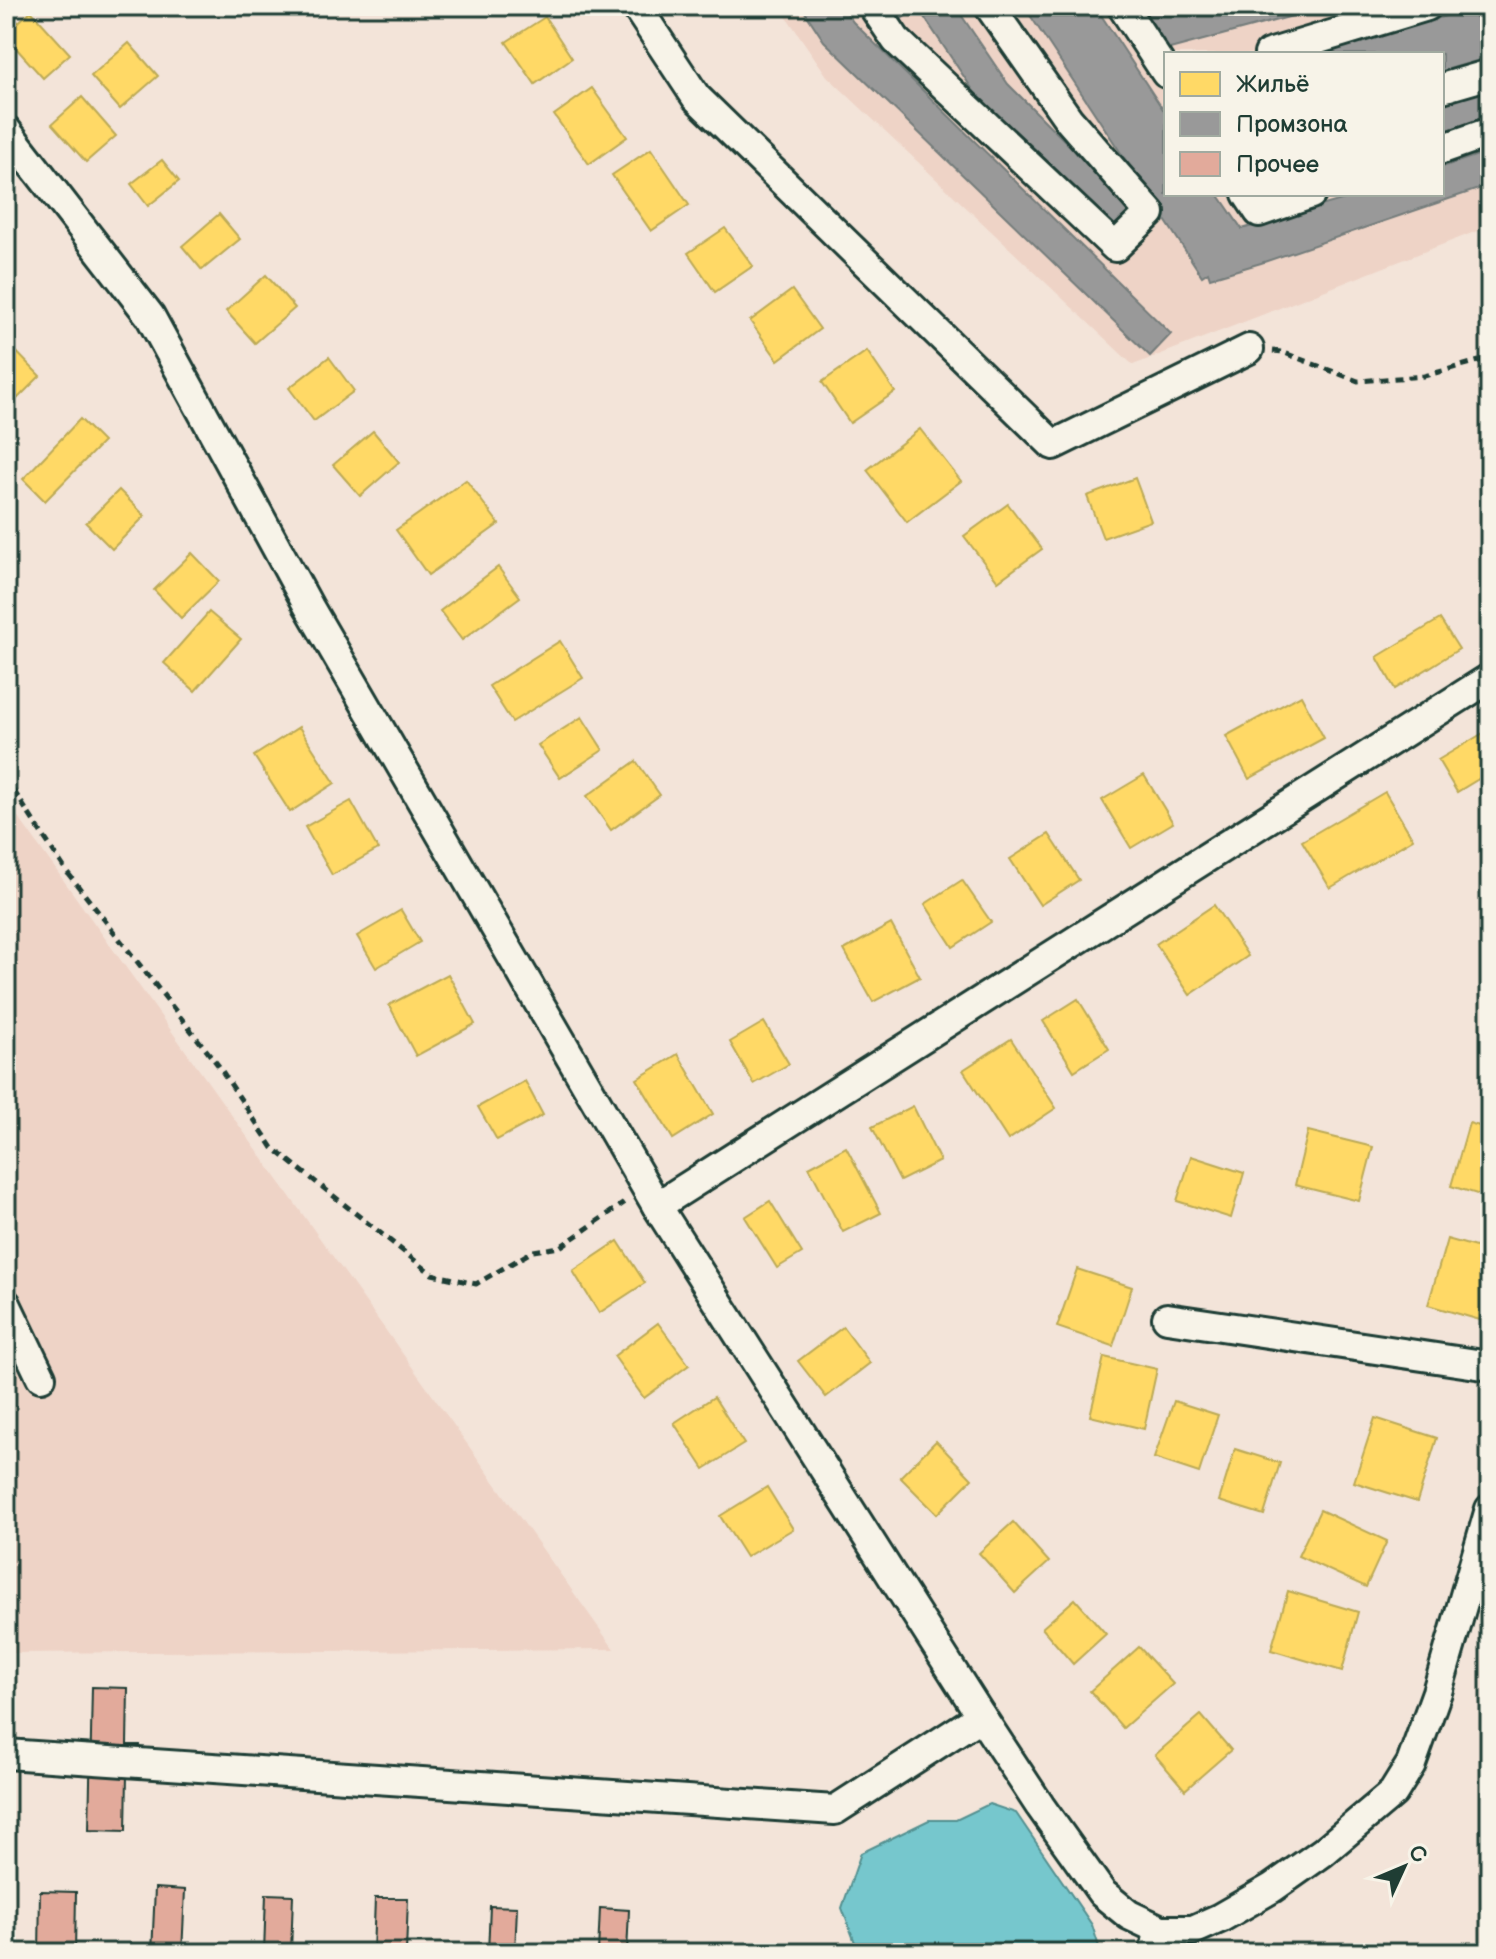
<svg xmlns="http://www.w3.org/2000/svg" width="1496" height="1959" font-family="'Balsamiq Sans',sans-serif">
  <style>
    .built { fill: #eed3c6; fill-rule: evenodd }
    .water { fill: #76c7cd; stroke: #539090; stroke-width: 2 }
    .homes { fill: #ffd966; stroke: #bcaa57; stroke-width: 2 }
    .industry { fill: #999; stroke: #747d7b; stroke-width: 2 }
    .building { fill: #e2aa9b; stroke: #1f3d34; stroke-width: 2 }
    .lines { fill: none; stroke-linecap: round; stroke-linejoin: round }
    .minor-casing { stroke: #1f3d34; stroke-width: 34 }
    .path { stroke: #1f3d34; stroke-width: 5; stroke-dasharray: 8 6; stroke-linecap: butt }
    .minor { stroke: #f7f3e8; stroke-width: 28 }
  </style>
  <rect width="100%" height="100%" fill="#f3e4d9"/>
  <filter id="ink" filterUnits="userSpaceOnUse"><feTurbulence type="fractalNoise" baseFrequency=".0125" numOctaves="2"/><feDisplacementMap in="SourceGraphic" scale="16" xChannelSelector="R" yChannelSelector="G"/><feConvolveMatrix kernelMatrix="1 2 1 2 8 2 1 2 1" color-interpolation-filters="sRGB"/></filter>
  <g filter="url(#ink)">
    <!-- built -->
    <g class="built">
      <path d="M779,6H1490V226L1133,365L827,76ZM1166,54H1442V194H1166Z"/>
      <polygon points="6,800 614,1649 6,1653"/>
    </g>
    <!-- water -->
    <polygon class="water" points="989,1804 1016,1813 1092,1925 1101,1953 859,1953 842,1908 861,1853 929,1820 956,1820"/>
    <!-- homes -->
    <g class="homes">
      <polygon points="31,11 70,54 43,78 6,37 6,33"/>
      <polygon points="545,17 572,58 535,84 506,42"/>
      <polygon points="129,43 158,76 120,109 91,76"/>
      <polygon points="592,88 627,137 589,164 554,115"/>
      <polygon points="82,97 116,136 86,162 52,124"/>
      <polygon points="651,149 689,205 651,231 612,175"/>
      <polygon points="162,160 179,181 148,206 131,184"/>
      <polygon points="219,214 240,239 202,270 182,246"/>
      <polygon points="725,228 753,266 715,292 688,253"/>
      <polygon points="266,275 295,308 255,343 226,311"/>
      <polygon points="792,290 820,329 778,360 750,321"/>
      <polygon points="6,341 40,376 6,410"/>
      <polygon points="867,351 895,392 850,423 822,382"/>
      <polygon points="329,357 354,391 314,421 289,388"/>
      <polygon points="80,419 103,442 45,501 23,479"/>
      <polygon points="920,429 961,481 907,522 867,470"/>
      <polygon points="373,431 399,462 360,496 333,465"/>
      <polygon points="1135,478 1151,521 1103,538 1087,496"/>
      <polygon points="466,480 499,524 428,575 396,530"/>
      <polygon points="119,490 145,516 112,549 86,523"/>
      <polygon points="1008,504 1042,549 998,581 964,536"/>
      <polygon points="192,553 219,581 181,618 154,590"/>
      <polygon points="498,567 520,597 462,640 440,611"/>
      <polygon points="209,612 241,639 195,691 164,663"/>
      <polygon points="1440,619 1459,649 1395,689 1377,657"/>
      <polygon points="560,641 583,678 512,722 489,686"/>
      <polygon points="1301,695 1324,738 1249,779 1226,736"/>
      <polygon points="582,717 603,750 560,778 538,745"/>
      <polygon points="299,727 335,783 290,812 254,756"/>
      <polygon points="1490,729 1490,772 1457,792 1438,760"/>
      <polygon points="636,761 660,795 611,830 587,796"/>
      <polygon points="1144,775 1173,823 1131,848 1102,800"/>
      <polygon points="1385,792 1413,839 1330,888 1302,841"/>
      <polygon points="351,801 378,849 332,875 305,827"/>
      <polygon points="1049,834 1079,880 1040,905 1010,859"/>
      <polygon points="962,880 991,922 953,947 925,904"/>
      <polygon points="1214,905 1248,956 1190,995 1156,944"/>
      <polygon points="401,910 420,942 376,968 357,936"/>
      <polygon points="891,924 920,977 873,1002 844,950"/>
      <polygon points="448,974 475,1024 416,1056 389,1005"/>
      <polygon points="1078,999 1109,1049 1074,1071 1043,1021"/>
      <polygon points="764,1022 789,1064 754,1084 730,1042"/>
      <polygon points="1011,1039 1056,1108 1008,1140 963,1070"/>
      <polygon points="678,1054 713,1114 673,1139 637,1079"/>
      <polygon points="525,1081 543,1115 497,1140 478,1107"/>
      <polygon points="913,1106 940,1161 900,1181 872,1127"/>
      <polygon points="1469,1123 1490,1129 1490,1198 1451,1186"/>
      <polygon points="1308,1131 1373,1147 1359,1201 1295,1185"/>
      <polygon points="846,1147 881,1213 843,1232 809,1167"/>
      <polygon points="1191,1156 1244,1173 1231,1218 1177,1201"/>
      <polygon points="770,1201 802,1253 777,1268 745,1217"/>
      <polygon points="1447,1239 1490,1251 1490,1314 1487,1322 1428,1305"/>
      <polygon points="618,1241 645,1283 599,1313 573,1271"/>
      <polygon points="1077,1269 1132,1287 1113,1346 1057,1327"/>
      <polygon points="658,1323 689,1365 644,1398 614,1356"/>
      <polygon points="843,1327 870,1363 826,1397 798,1361"/>
      <polygon points="1104,1357 1157,1369 1144,1429 1090,1416"/>
      <polygon points="714,1397 744,1444 704,1469 674,1423"/>
      <polygon points="1174,1401 1218,1415 1199,1473 1154,1458"/>
      <polygon points="1375,1418 1437,1438 1417,1502 1354,1482"/>
      <polygon points="936,1441 972,1479 937,1514 900,1477"/>
      <polygon points="1235,1449 1280,1463 1264,1515 1219,1501"/>
      <polygon points="767,1487 793,1529 746,1557 720,1516"/>
      <polygon points="1320,1510 1387,1541 1366,1587 1298,1556"/>
      <polygon points="1013,1522 1049,1562 1015,1593 979,1553"/>
      <polygon points="1288,1591 1358,1612 1342,1671 1271,1650"/>
      <polygon points="1075,1599 1106,1634 1073,1664 1042,1628"/>
      <polygon points="1139,1647 1173,1684 1123,1728 1090,1691"/>
      <polygon points="1201,1715 1231,1750 1185,1790 1155,1755"/>
    </g>
    <!-- industry -->
    <g class="industry">
      <polygon points="801,6 842,6 853,22 1171,334 1150,356 824,41"/>
      <polygon points="888,6 955,6 1008,84 1135,211 1115,232 981,102 918,8 898,21"/>
      <polygon points="1024,6 1095,6 1166,114 1166,194 1218,194 1242,229 1362,194 1442,194 1442,167 1490,151 1490,185 1261,263 1210,278 1208,272 1202,276"/>
      <polygon points="1143,6 1330,6 1155,53"/>
      <polygon points="1481,6 1490,6 1490,57 1442,71 1442,54 1312,54"/>
      <polygon points="1490,89 1490,119 1442,134 1442,104"/>
    </g>
    <!-- building -->
    <g class="building">
      <polygon points="92,1687 128,1688 127,1745 140,1745 140,1774 127,1774 126,1831 89,1830"/>
      <polygon points="155,1888 185,1890 182,1953 152,1953"/>
      <polygon points="40,1891 76,1892 75,1953 39,1953"/>
      <polygon points="266,1894 293,1895 291,1953 264,1953"/>
      <polygon points="375,1898 408,1898 406,1953 373,1953"/>
      <polygon points="490,1906 517,1907 515,1953 488,1953"/>
      <polygon points="600,1908 629,1910 627,1953 598,1953"/>
    </g>
    <g class="lines">
      <!-- minor casing -->
      <g class="minor-casing">
        <g id="minor">
          <polyline points="636,6 696,97 1053,445 1249,349"/>
          <polyline points="873,6 896,40 1115,247 1150,213 1069,120 989,6"/>
          <polyline points="1122,6 1166,73"/>
          <polyline points="1269,54 1427,6"/>
          <polyline points="1442,88 1490,74"/>
          <polyline points="6,130 150,316 309,607 657,1206 981,1716 1040,1806 1102,1893 1129,1915 1161,1930 1193,1930 1220,1918 1272,1888 1323,1852 1393,1793 1411,1764 1437,1692 1490,1509"/>
          <polyline points="1442,149 1490,132"/>
          <polyline points="1247,194 1259,212 1311,194"/>
          <polyline points="657,1206 1490,678"/>
          <polyline points="6,1304 41,1377"/>
          <polyline points="1167,1318 1490,1366"/>
          <polyline points="6,1754 835,1810 981,1716"/>
          <polyline points="1153,1953 1161,1930"/>
        </g>
      </g>
      <!-- path -->
      <g class="path">
        <polyline points="1273,351 1282,352 1358,381 1424,376 1490,358"/>
        <polyline points="6,779 67,872 218,1065 273,1148 432,1274 476,1284 533,1251 560,1247 624,1203"/>
      </g>
      <!-- minor -->
      <use href="#minor" class="minor"/>
    </g>
  </g>
  <!-- margin -->
  <rect width="1496" height="1959" fill="none" stroke="#f7f3e8" stroke-width="32"/>
  <rect x="16" y="16" width="1464" height="1927" fill="none" stroke="#1f3d34" stroke-width="3" filter="url(#ink)"/>
  <!-- legend -->
  <rect x="1164" y="52" width="280" height="144" fill="#f7f3e8" stroke="#a1aaa0" stroke-width="2"/>
  <rect x="1180" y="72" width="40" height="24" fill="#ffd966" stroke="#a1aaa0" stroke-width="2"/>
  <text x="1236" y="92" font-size="24" fill="#1f3d34">Жильё</text>
  <rect x="1180" y="112" width="40" height="24" fill="#999999" stroke="#a1aaa0" stroke-width="2"/>
  <text x="1236" y="132" font-size="24" fill="#1f3d34">Промзона</text>
  <rect x="1180" y="152" width="40" height="24" fill="#e2aa9b" stroke="#a1aaa0" stroke-width="2"/>
  <text x="1236" y="172" font-size="24" fill="#1f3d34">Прочее</text>
  <!-- north arrow -->
  <g transform="translate(1404 1867) rotate(46)" stroke="#f7f3e8" stroke-width="6" paint-order="stroke">
  <path d="M0-6L14 30L0 20L-14 30Z" fill="#1f3d34"/>
  <text y="-12" font-size="22" font-weight="bold" text-anchor="middle" fill="#1f3d34">С</text>
  </g>
</svg>
